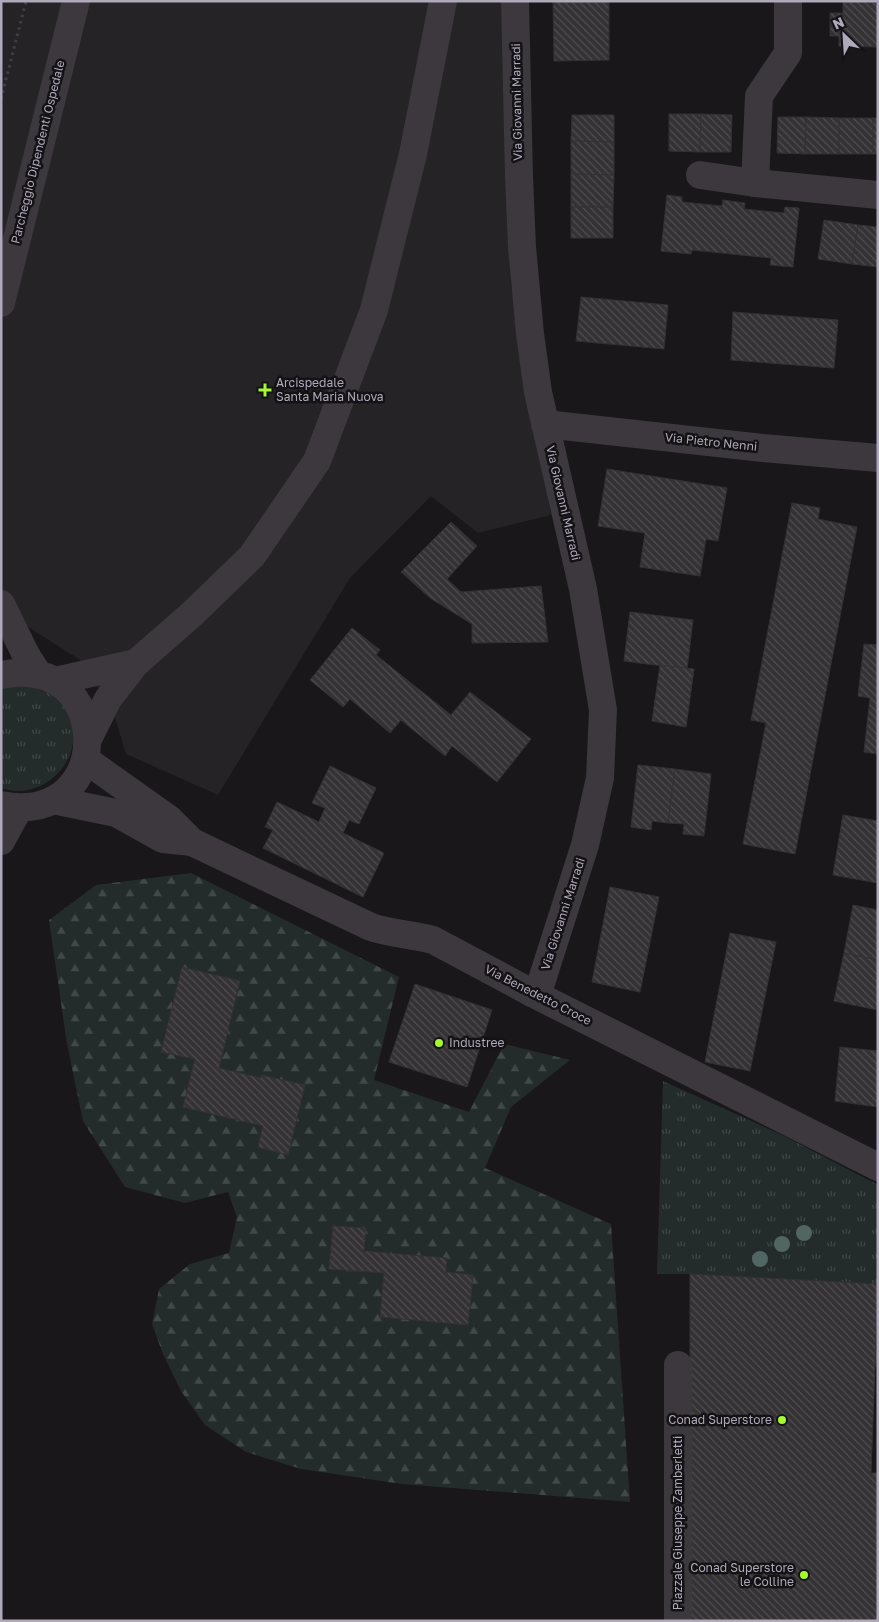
<svg xmlns="http://www.w3.org/2000/svg" width="879" height="1622" font-family="'Golos Text',sans-serif">
  <style>
    .built { fill: #252326 }
    .grass { fill: url(#grass-tufts) }
    .forest { fill: url(#forest-firs) }
    .building { fill: url(#building-back-hatch); stroke: #343135 }
    .lines { fill: none; stroke-linecap: round; stroke-linejoin: round }
    .path { stroke: #413e45; stroke-width: 3; stroke-dasharray: 2.5 4; stroke-linecap: butt }
    .minor { stroke: #3c383e; stroke-width: 28 }
    .tree { fill: #516562 }
    .poi-dot { fill: #a4f92f; stroke: #141214; stroke-width: 2 }
    .labels { text-anchor: middle; stroke-width: 5; stroke-linejoin: round; paint-order: stroke }
    .street-label { font-size: 12px; fill: #b0a9ba; stroke: #141214 }
    .poi-label { font-size: 12px; fill: #b0a9ba; stroke: #141214; text-anchor: start }
  </style>
  <defs>
    <pattern id="grass-tufts" width="24" height="20" patternUnits="userSpaceOnUse" patternTransform="scale(1.25)"><rect width="24" height="20" fill="#232c2b"/><path d="M3 7l-1-3M5 7V3M7 7l1-3M15 17l-1-3M17 17v-4M19 17l1-3" fill="none" stroke="#404848"/></pattern>
    <pattern id="forest-firs" width="22" height="20" patternUnits="userSpaceOnUse" patternTransform="scale(1.25)"><rect width="22" height="20" fill="#232c2b"/><path d="M5 1l3.5 6h-7zM16 11l3.5 6h-7z" fill="#404848"/></pattern>
    <pattern id="building-back-hatch" width="6" height="6" patternUnits="userSpaceOnUse" patternTransform="scale(1.25)"><rect width="6" height="6" fill="#343235"/><path d="M-1 5l2 2M0 0l6 6M5-1l2 2" fill="none" stroke="#4f4d50"/></pattern>
  </defs>
  <rect width="100%" height="100%" fill="#191719"/>
  <!-- built -->
  <polygon class="built" points="1,1 506,1 511,284 551,515 478,533 431,496 350,578 218,795 126,754 113,711 80,660 25,625 1,630"/>
  <!-- grass -->
  <g class="grass">
    <path d="M25,685C36,688 47,691 56,699C90,730 70,781 28,790C20,792 9,791 1,788V689L7,686Z"/>
    <polygon points="663,1081 782,1135 878,1185 878,1284 690,1274 657,1274"/>
    <polygon points="878,1291 878,1367 875,1366"/>
  </g>
  <!-- forest -->
  <polygon class="forest" points="191,873 399,977 374,1080 469,1112 504,1044 570,1060 511,1107 485,1168 611,1224 630,1502 402,1484 301,1469 246,1452 205,1425 181,1391 163,1354 152,1324 159,1289 190,1264 229,1253 237,1217 228,1192 185,1203 125,1187 83,1121 67,1044 49,920 96,885"/>
  <!-- building -->
  <g class="building">
    <polygon points="553,1 609,1 609,60 554,61"/>
    <polygon points="843,1 878,2 878,47 839,46 839,36 830,36 830,13 843,13"/>
    <polygon points="669,114 701,114 700,152 669,151"/>
    <polygon points="701,114 732,115 731,152 700,152"/>
    <polygon points="572,115 614,115 614,142 571,141"/>
    <polygon points="778,117 806,117 805,154 777,153"/>
    <polygon points="806,117 839,118 839,154 805,154"/>
    <rect x="839" y="118" width="34" height="36"/>
    <rect x="873" y="118" width="5" height="36"/>
    <polygon points="571,141 614,142 614,175 571,174"/>
    <polygon points="571,174 614,175 613,207 571,207"/>
    <polygon points="667,195 682,197 682,202 722,206 723,200 745,203 744,209 784,213 785,207 799,208 793,267 770,265 771,258 692,250 691,254 661,251"/>
    <rect x="571" y="207" width="42" height="31"/>
    <polygon points="824,220 858,225 852,264 818,259"/>
    <polygon points="858,225 878,227 878,267 852,264"/>
    <polygon points="581,297 668,305 664,349 576,341"/>
    <polygon points="733,312 838,320 834,368 731,360"/>
    <polygon points="607,469 727,488 718,541 706,539 700,576 640,567 645,533 598,526"/>
    <polygon points="792,503 820,508 818,519 857,527 795,854 743,844 766,723 751,720"/>
    <polygon points="451,522 477,546 447,579 461,592 541,586 548,642 472,643 472,624 430,598 401,572"/>
    <polygon points="630,612 693,620 687,669 624,661"/>
    <polygon points="352,628 380,650 376,655 451,715 470,692 531,739 497,782 452,746 445,756 401,720 390,733 350,699 343,707 310,680"/>
    <polygon points="864,644 878,645 878,754 864,752 870,698 858,696"/>
    <polygon points="660,665 694,669 686,727 652,721"/>
    <polygon points="638,765 675,769 668,823 652,821 651,830 631,827"/>
    <polygon points="330,766 376,788 359,824 349,820 343,833 384,853 363,897 263,848 273,830 265,827 277,802 319,822 325,808 312,803"/>
    <polygon points="675,769 711,774 704,836 683,834 684,824 668,823"/>
    <polygon points="843,815 878,821 878,883 833,875"/>
    <polygon points="610,887 659,897 640,992 592,982"/>
    <polygon points="853,905 878,910 878,960 844,953"/>
    <polygon points="730,933 776,942 750,1071 705,1062"/>
    <polygon points="844,953 878,960 878,1010 834,1001"/>
    <polygon points="182,967 240,981 219,1068 261,1078 261,1075 305,1085 288,1155 258,1147 263,1126 183,1107 195,1059 161,1052"/>
    <polygon points="415,984 492,1010 467,1087 389,1062"/>
    <polygon points="840,1047 878,1051 878,1107 835,1101"/>
    <polygon points="333,1226 366,1228 364,1251 447,1258 446,1272 473,1275 468,1325 380,1317 384,1273 329,1269"/>
    <polygon points="690,1274 878,1284 871,1473 878,1473 878,1621 690,1621"/>
  </g>
  <g class="lines">
    <!-- path -->
    <polyline class="path" points="1,99 26,1"/>
    <!-- minor -->
    <g class="minor">
      <polyline points="515,1 519,177 522,247 530,334 538,392 583,589 603,710 600,778 585,845 541,983 532,993"/>
      <polyline points="700,175 755,183 878,195"/>
      <polyline points="755,183 759,96 788,53 788,1"/>
      <polyline points="1,303 76,1"/>
      <polyline points="545,424 763,448 878,458"/>
      <polyline points="1,604 26,655 38,674"/>
      <path d="M1,675C115,651 117,828 1,805"/>
      <polyline points="55,681 136,663"/>
      <polyline points="89,737 108,699 136,663 192,614 252,556 317,461 374,310 413,154 443,1"/>
      <polyline points="86,760 169,819 192,842"/>
      <path d="M53,800L116,813L163,839L192,842L371,927C391,934 412,934 433,940L532,993L878,1167"/>
      <polyline points="1,841 19,808"/>
      <polyline points="678,1365 678,1621"/>
    </g>
  </g>
  <!-- trees -->
  <g class="tree">
    <circle cx="804" cy="1233" r="8"/>
    <circle cx="782" cy="1244" r="8"/>
    <circle cx="760" cy="1259" r="8"/>
  </g>
  <!-- markers -->
  <g class="poi-dot">
    <path d="M262.5 382.5h5v5h5v5h-5v5h-5v-5h-5v-5h5z"/>
    <circle cx="439" cy="1043" r="5"/>
    <circle cx="782" cy="1420" r="5"/>
    <circle cx="804" cy="1575" r="5"/>
  </g>
  <g class="labels">
    <!-- street labels -->
    <g class="street-label">
      <text transform="translate(517 102) rotate(-91)" y="4">Via Giovanni Marradi</text>
      <text transform="translate(38 152) rotate(-76)" y="4">Parcheggio Dipendenti Ospedale</text>
      <text transform="translate(711 442) rotate(6)" y="4">Via Pietro Nenni</text>
      <text transform="translate(563 503) rotate(77)" y="4">Via Giovanni Marradi</text>
      <text transform="translate(563 914) rotate(-72)" y="4">Via Giovanni Marradi</text>
      <text transform="translate(538 995) rotate(27)" y="4">Via Benedetto Croce</text>
      <text transform="translate(678 1523) rotate(-90)" y="4">Piazzale Giuseppe Zamberletti</text>
    </g>
    <!-- poi labels -->
    <g class="poi-label">
      <text x="276" y="387">Arcispedale<tspan x="276" dy="14">Santa Maria Nuova</tspan></text>
      <text x="449" y="1047">Industree</text>
      <text x="772" y="1424" text-anchor="end">Conad Superstore</text>
      <text x="794" y="1572" text-anchor="end">Conad Superstore<tspan x="794" dy="14">le Colline</tspan></text>
    </g>
  </g>
  <!-- border -->
  <rect width="879" height="1622" fill="none" stroke="#b0a9ba" stroke-width="5"/>
  <!-- north arrow -->
  <g transform="translate(844 35) rotate(335)" stroke="#141214" stroke-width="4" paint-order="stroke">
  <path d="M0-4L9 19L0 12L-9 19Z" fill="#b0a9ba"/>
  <text y="-8" font-size="14" font-weight="bold" text-anchor="middle" fill="#b0a9ba">N</text>
  </g>
</svg>
